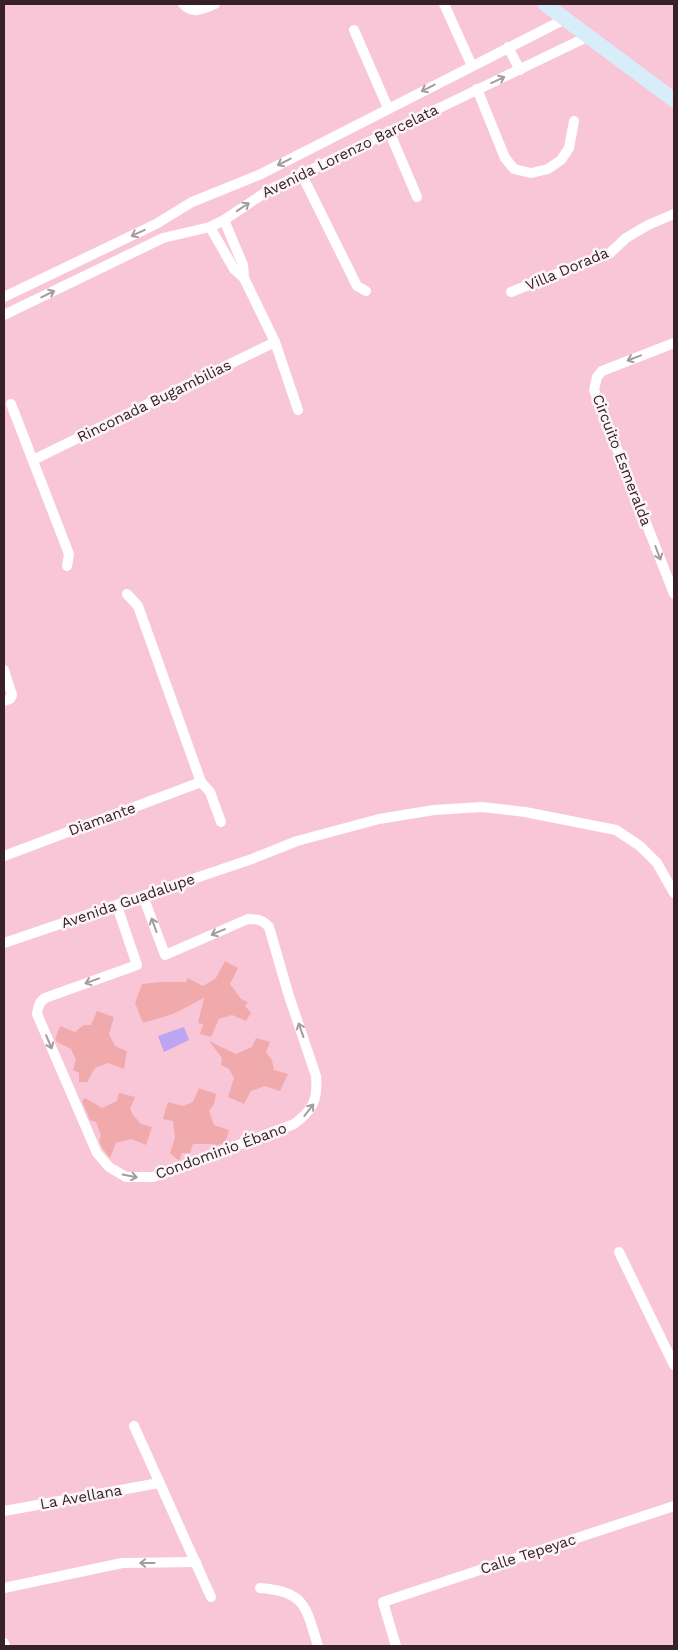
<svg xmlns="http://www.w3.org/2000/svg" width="678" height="1650" font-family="'Work Sans',sans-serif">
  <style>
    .water { fill: #bca5f3 }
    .building { fill: #f1aaac }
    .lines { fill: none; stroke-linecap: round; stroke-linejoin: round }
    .street { stroke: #fff; stroke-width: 10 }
    .secondary { stroke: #d8edfa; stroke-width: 15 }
    .oneway { stroke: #a59b9e }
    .labels { text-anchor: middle; stroke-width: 5; stroke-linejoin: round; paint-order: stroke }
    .street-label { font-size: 15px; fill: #382028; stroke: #fcf5f7 }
  </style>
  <rect width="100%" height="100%" fill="#f9c6d7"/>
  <!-- water -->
  <polygon class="water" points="184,1027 189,1040 164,1052 158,1036"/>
  <!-- building -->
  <g class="building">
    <polygon points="225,961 238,968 230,984 241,999 248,1002 245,1006 251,1013 246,1021 232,1015 219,1019 211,1037 200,1034 203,1024 198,1023 204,998 173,1014 143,1023 135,1003 142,984 160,982 186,982 188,978 203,986 216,978"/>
    <polygon points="97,1011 114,1017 109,1034 115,1046 127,1051 124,1069 108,1063 95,1068 87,1082 79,1082 79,1073 73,1070 76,1060 71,1049 57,1042 55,1039 60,1026 75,1032 84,1025 91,1025"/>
    <polygon points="256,1038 270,1042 266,1052 272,1060 274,1070 288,1074 280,1091 265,1086 251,1091 244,1104 228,1097 234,1078 229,1069 221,1065 222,1058 209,1041 236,1054 252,1047"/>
    <polygon points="199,1088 216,1094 214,1104 209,1111 214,1125 229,1130 225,1143 218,1145 210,1144 193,1144 190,1153 182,1153 180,1159 178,1160 170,1153 175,1138 173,1121 163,1119 168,1102 183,1106 193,1102"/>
    <polygon points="119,1093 135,1097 130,1109 133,1115 141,1124 152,1127 146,1145 131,1139 116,1143 110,1158 103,1149 99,1141 101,1136 96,1122 90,1120 82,1101 85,1098 102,1108 117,1101"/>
  </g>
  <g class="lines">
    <!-- street -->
    <g class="street">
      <path d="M183,4C193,15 203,9 215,4"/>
      <polyline points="444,4 472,66"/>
      <polyline points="354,30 388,108"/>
      <polyline points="508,47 520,70"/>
      <polyline points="477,89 505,158 514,169 531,173 548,169 561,160 569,148 574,121"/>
      <polyline points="389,131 417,197"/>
      <polyline points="301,173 357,286 366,291"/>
      <polyline points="224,220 243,265 244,278 275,342 298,410"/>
      <polyline points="210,227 234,269 244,278"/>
      <polyline points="511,292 610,253 626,238 648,225 674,214"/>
      <polyline points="4,297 156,224 192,202 261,174 565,19"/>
      <polyline points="4,315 163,238 210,227 224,220 269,190 589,36"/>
      <polyline points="674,343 602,371 597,377 594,390 674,594"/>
      <polyline points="11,404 69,554 67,566"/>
      <polyline points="33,460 275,342"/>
      <polyline points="127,594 138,606 201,782 210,792 221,822"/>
      <polyline points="4,670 12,695 10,699 4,701"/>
      <polyline points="4,856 201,782"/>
      <path d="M117,906L137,965L45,998C39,1002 38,1007 37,1014L97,1153L109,1167L126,1177H153L294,1124C313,1110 318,1100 316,1076L288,993L269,927C263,920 258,919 248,919L165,955L143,896"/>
      <polyline points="4,943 252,859 297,841 379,819 434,810 482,807 525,812 616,830 640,846 657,863 674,893"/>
      <polyline points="619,1252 674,1365"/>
      <polyline points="134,1426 211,1597"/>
      <polyline points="4,1511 159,1483"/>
      <polyline points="4,1588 122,1563 196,1562"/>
      <path d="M260,1588C306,1591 306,1608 318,1646"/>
      <polyline points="4,1643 5,1646"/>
      <polyline points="396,1646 383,1602 674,1506"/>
    </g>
    <!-- secondary -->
    <polyline class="secondary" points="545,4 674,100"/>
  </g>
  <!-- one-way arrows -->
  <defs><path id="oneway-shaft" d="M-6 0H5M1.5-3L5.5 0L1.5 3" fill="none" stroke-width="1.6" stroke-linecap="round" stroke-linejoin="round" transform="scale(1.25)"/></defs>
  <g class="oneway">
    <use href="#oneway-shaft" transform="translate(498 80) rotate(-25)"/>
    <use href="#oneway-shaft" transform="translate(428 88) rotate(153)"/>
    <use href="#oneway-shaft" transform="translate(284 162) rotate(153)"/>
    <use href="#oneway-shaft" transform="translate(243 207) rotate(-34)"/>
    <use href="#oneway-shaft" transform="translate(138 233) rotate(155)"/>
    <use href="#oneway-shaft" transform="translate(48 294) rotate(-26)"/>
    <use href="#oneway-shaft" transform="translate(634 358) rotate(159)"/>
    <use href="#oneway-shaft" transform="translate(658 553) rotate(69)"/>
    <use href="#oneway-shaft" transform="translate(154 925) rotate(-110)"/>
    <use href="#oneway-shaft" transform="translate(218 932) rotate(157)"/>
    <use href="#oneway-shaft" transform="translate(92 981) rotate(160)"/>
    <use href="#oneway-shaft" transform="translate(301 1030) rotate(-109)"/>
    <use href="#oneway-shaft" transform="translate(49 1042) rotate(67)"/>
    <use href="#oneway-shaft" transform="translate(309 1110) rotate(-52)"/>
    <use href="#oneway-shaft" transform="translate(130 1176) rotate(11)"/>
    <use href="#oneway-shaft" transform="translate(147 1563) rotate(180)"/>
  </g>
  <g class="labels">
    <!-- street labels -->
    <g class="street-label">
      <text transform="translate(350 151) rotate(-26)" y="5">Avenida Lorenzo Barcelata</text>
      <text transform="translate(567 269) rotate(-23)" y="5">Villa Dorada</text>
      <text transform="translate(154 401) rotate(-26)" y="5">Rinconada Bugambilias</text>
      <text transform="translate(622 460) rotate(69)" y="5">Circuito Esmeralda</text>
      <text transform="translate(102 819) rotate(-20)" y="5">Diamante</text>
      <text transform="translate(128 901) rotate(-19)" y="5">Avenida Guadalupe</text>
      <text transform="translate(221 1151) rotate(-20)" y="5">Condominio Ébano</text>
      <text transform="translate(81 1497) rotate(-10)" y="5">La Avellana</text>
      <text transform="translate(528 1554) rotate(-18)" y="5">Calle Tepeyac</text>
    </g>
  </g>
  <!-- border -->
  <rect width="678" height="1650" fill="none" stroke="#382028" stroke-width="10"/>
</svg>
